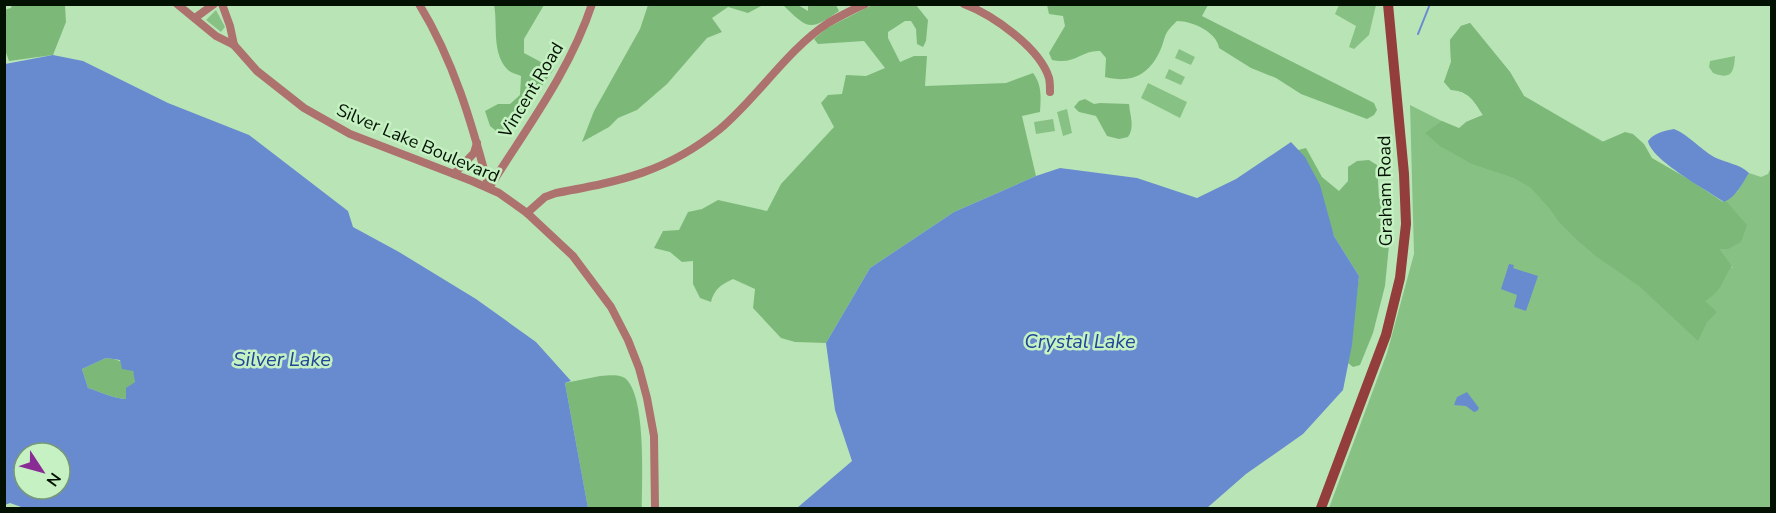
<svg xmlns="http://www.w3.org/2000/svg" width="1776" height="513" font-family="'Nunito Sans',sans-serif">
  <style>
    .green { fill: #87c284 }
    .forest { fill: #7cb978 }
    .water { fill: #688bd0; fill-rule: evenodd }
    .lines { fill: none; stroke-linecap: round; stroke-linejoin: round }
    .stream { stroke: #688bd0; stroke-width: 2 }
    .minor { stroke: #ad716e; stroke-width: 8 }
    .secondary { stroke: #933d3c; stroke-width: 10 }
    .labels { text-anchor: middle; stroke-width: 5; stroke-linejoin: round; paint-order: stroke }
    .street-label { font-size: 18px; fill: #031103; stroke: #c6f2c3 }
    .water-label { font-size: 20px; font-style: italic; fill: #204698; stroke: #c6f2c3 }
  </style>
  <rect width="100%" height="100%" fill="#b9e5b6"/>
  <!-- green -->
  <g class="green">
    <polygon points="1339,5 1376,5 1369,35 1354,49 1349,47 1356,26 1335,14"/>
    <polygon points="216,10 225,27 221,32 206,20"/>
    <path d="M1470,23L1510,72L1524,96L1649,168L1723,202L1737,192L1749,173L1761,177L1768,174L1771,167V508H1329L1387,353L1414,254L1410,105L1733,268L1720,249L1466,122L1483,115C1474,101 1469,91 1451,90L1444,82L1451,62L1450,40L1461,26Z"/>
    <polygon points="1179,49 1195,57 1191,65 1175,58"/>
    <path d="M1735,56C1734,73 1731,80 1713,73L1709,67L1710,61Z"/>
    <polygon points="1169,69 1185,77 1181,85 1165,78"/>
    <polygon points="1148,83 1187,102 1180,118 1141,98"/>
    <polygon points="1067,109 1072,133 1063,136 1057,112"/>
    <polygon points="1053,119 1055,131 1036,134 1034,122"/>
  </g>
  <!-- forest -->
  <g class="forest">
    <path d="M874,4L916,5L928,20L926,41L923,47L917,44L916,29L911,21H905L888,32V38L900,62L914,56H927L925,86L1006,83L1033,73C1042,85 1041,97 1040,112L1022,116L1036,176L954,212L870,268L826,343L795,342L781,338L753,308L755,289L733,279C722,284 714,289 711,302L700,298L693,284V261L682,262L670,252L654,248L663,231L679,230L688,212L702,209L718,200L767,211L781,184L834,127L821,103L828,95L842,94L846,75L866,76L885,68L864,41L818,44L814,39L827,28Z"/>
    <polygon points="12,5 65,5 66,22 53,55 9,61 5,50 4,10 11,8"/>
    <path d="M494,5H544L524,39V53L554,69L511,129L501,135L490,126L485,111L498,104H510L520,95L521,76C517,74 511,73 508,70C491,53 498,25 494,5Z"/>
    <polygon points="648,5 763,5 748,13 728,7 712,18 722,32 707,38 667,84 637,110 618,118 609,127 582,142 594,111 640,29"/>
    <path d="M779,5H798L808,11V5H836L839,11C810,31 809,30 784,6Z"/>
    <path d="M1047,5H1208L1202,16L1374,103L1377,110L1374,115L1367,119L1301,94L1276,78L1251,68L1219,48C1217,32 1192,21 1177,21C1161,36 1167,37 1159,53C1147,77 1129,83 1105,77L1106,58L1100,51C1081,50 1076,65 1052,60L1049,53L1065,26L1063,16L1049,14Z"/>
    <path d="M1470,23L1510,72L1524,96L1602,142L1625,132L1633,134L1644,144L1652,158L1690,180L1723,202H1727L1747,225L1741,242L1728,249H1720L1732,266C1720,283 1725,288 1705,301L1717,312L1707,322L1698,341L1639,286L1597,257L1578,241L1559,222L1549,208L1531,188L1514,178L1472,164L1440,146L1425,133L1442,121L1459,128L1466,122L1483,115C1474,101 1469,91 1451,90L1444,82L1451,62L1450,40L1461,26Z"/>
    <path d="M1085,99L1094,104L1100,103L1129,104C1130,116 1135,127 1128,137L1119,139L1107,136L1096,116L1079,112L1074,107L1079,101Z"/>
    <polygon points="1306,148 1322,177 1339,191 1348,181 1348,167 1357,161 1369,160 1377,165 1379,198 1390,220 1389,245 1385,286 1373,333 1360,365 1353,367 1348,363 1359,276 1334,236 1327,217 1298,150"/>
    <path d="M106,358C118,359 136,365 135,381C134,387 129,394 126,399C112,398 101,392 88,388L82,369Z"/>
    <path d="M600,376C609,376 620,373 627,380C646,400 642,481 642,508H588L565,383Z"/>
  </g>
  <!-- water -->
  <g class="water">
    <path d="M53,55L83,61L168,103L249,135L348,211L353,227L399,252L476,299L536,342L571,381L565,383L588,508H24L10,503L5,505V64ZM106,358L120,360L122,369L133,371L135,382L126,388V399C112,398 101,392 88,388L82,369ZM24,453H60V489H24Z"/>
    <path d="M1674,129C1689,135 1700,149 1714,157C1726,163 1740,164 1749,173C1742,184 1736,197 1724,202C1707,190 1651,160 1648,141C1654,133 1664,131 1674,129Z"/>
    <polygon points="1291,142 1305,157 1320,185 1334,236 1359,276 1352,345 1343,390 1303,434 1246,474 1207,508 797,508 852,461 835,410 826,343 870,268 954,212 1036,176 1060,168 1137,178 1197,198 1236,179"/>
    <polygon points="1509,264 1514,265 1513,268 1538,276 1526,311 1514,307 1517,295 1501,289"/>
    <polygon points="1467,392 1479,408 1477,411 1474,412 1466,406 1454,405 1457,397"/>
  </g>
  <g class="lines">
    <!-- stream -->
    <polyline class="stream" points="1418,34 1430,4"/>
    <!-- minor -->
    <g class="minor">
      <polyline points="177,4 216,36 234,45 257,71 304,108 350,134 472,181 499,193 527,213 573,256 611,307 628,340 639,368 647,398 654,436 655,508"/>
      <polyline points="222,4 230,26 234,45"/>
      <path d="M419,4C454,61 472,124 489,188"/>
      <path d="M964,4C993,15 1040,48 1049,78C1050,82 1050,88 1050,92"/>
      <polyline points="195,18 214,4"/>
      <polyline points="454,174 474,153 477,143"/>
      <path d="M489,188C526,129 570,71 592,4"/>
      <path d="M527,213L545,197L556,193C621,181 667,172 720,129C758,97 787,50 828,23C840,16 852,10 865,4"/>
    </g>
    <!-- secondary -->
    <polyline class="secondary" points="1321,508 1386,335 1400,278 1406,224 1404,174 1388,4"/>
  </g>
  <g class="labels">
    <!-- street labels -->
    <g class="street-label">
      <text transform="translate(531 90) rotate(-59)" y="6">Vincent Road</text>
      <text transform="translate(418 143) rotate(23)" y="6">Silver Lake Boulevard</text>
      <text transform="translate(1385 191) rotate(-91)" y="6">Graham Road</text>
    </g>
    <!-- water labels -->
    <g class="water-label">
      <text x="1080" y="348">Crystal Lake</text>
      <text x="282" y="366">Silver Lake</text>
    </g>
  </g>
  <!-- border -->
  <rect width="1776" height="513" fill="none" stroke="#031103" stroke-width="12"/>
  <!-- north arrow -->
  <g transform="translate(42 471) rotate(126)"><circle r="28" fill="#c6f2c3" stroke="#789876" stroke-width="1.5"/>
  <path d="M0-4.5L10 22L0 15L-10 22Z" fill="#8a2c96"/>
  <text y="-9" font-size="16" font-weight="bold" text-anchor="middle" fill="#031103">N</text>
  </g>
</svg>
